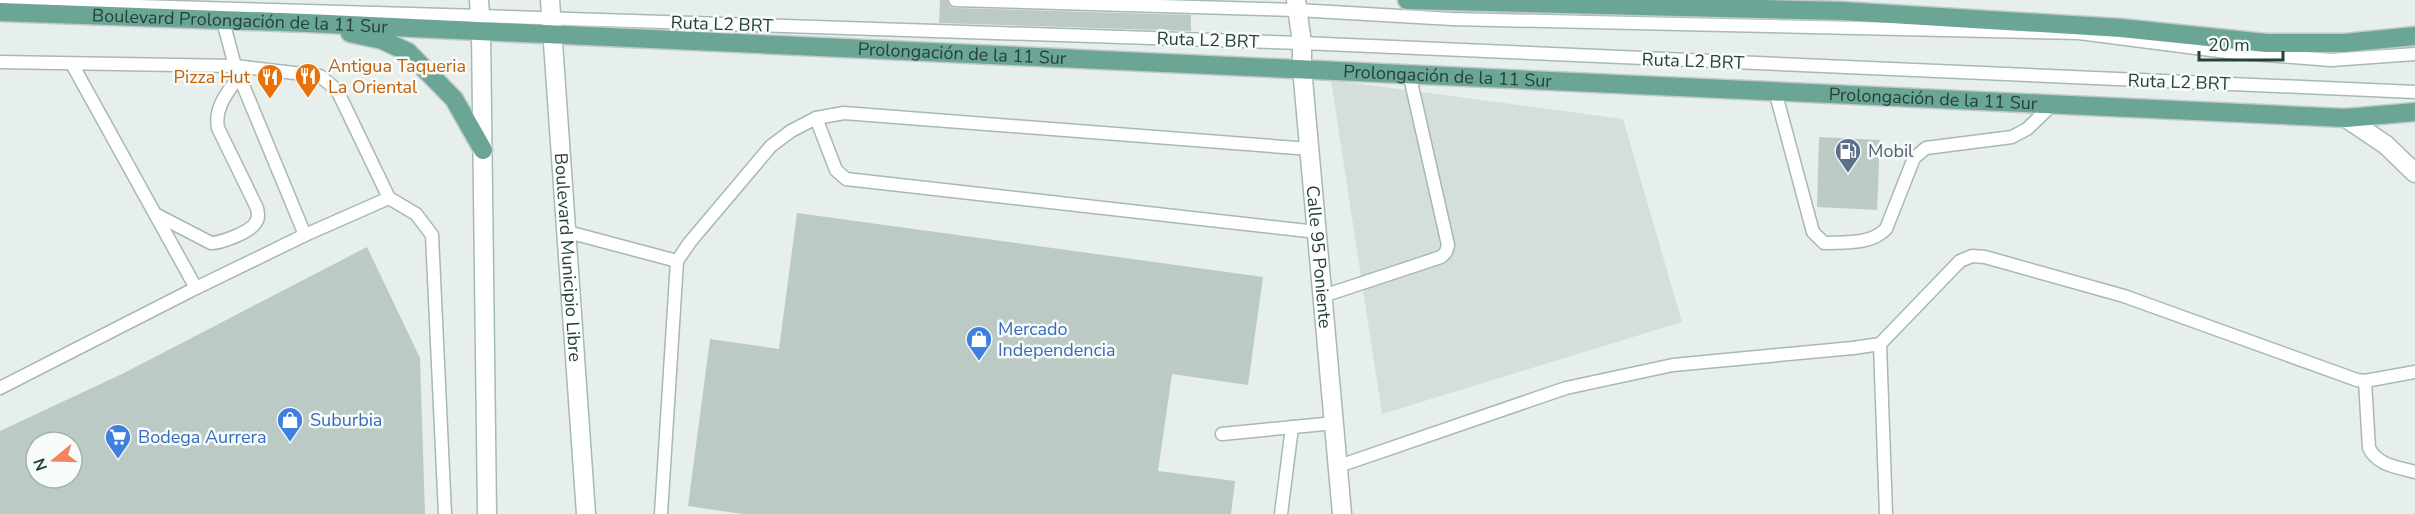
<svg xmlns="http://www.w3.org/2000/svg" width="2415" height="514" font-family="'Nunito Sans',sans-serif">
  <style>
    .built { fill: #d4dfda }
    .building { fill: #bbcac4; fill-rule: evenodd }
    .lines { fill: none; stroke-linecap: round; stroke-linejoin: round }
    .service-casing { stroke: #a8b8b2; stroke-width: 15 }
    .minor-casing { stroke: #a8b8b2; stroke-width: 21 }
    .secondary-casing { stroke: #a4bbb3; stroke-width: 21 }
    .primary-casing { stroke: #c2cac8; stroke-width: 21 }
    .service { stroke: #fff; stroke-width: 12 }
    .minor { stroke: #fff; stroke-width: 18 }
    .secondary { stroke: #fff; stroke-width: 18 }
    .primary { stroke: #6aa596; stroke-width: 18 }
    .labels { text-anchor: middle; stroke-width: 5; stroke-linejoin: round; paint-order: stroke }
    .street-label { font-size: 18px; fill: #24423a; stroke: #f7fbf9 }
    .food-label { font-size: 18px; fill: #c56008; stroke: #f7fbf9; text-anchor: start }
    .service-label { font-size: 18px; fill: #4e5e75; stroke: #f7fbf9; text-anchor: start }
    .shop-label { font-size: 18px; fill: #366cbe; stroke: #f7fbf9; text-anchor: start }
  </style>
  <rect width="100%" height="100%" fill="#e6efeb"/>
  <!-- built -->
  <polygon class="built" points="1331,80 1623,119 1682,322 1382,414"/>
  <!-- building -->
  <g class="building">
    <polygon points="940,0 947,0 950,7 955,8 1191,15 1191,31 939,23"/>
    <polygon points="1819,137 1880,140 1877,210 1817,207"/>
    <polygon points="797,213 1263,277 1248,385 1172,374 1158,471 1235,481 1231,514 743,514 688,506 710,339 779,349"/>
    <path d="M367,247L420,358L425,514H0V431L124,373ZM36,442H72V478H36Z"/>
  </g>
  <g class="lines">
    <!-- service casing -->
    <g class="service-casing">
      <g id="service">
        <polyline points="955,0 1297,10 1452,19 2079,33 2227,52 2331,60 2415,54"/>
        <polyline points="0,2 480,16 1302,43 2415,92"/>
        <polyline points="0,62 235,66 320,76 337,90 389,198 305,235 235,66 223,21"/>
        <polyline points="72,64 196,288 305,235"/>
        <path d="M1775,91L1813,232L1824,243C1846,242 1870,245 1886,229L1914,158L1926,148L2012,137L2027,129L2053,104"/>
        <polyline points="816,118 836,170 846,179 1317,232"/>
        <polyline points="389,198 416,214 432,235 445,514"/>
        <path d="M155,214L211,243C221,243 251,232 256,222C259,218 258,213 257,208L218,128C214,107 228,92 239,76"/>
        <polyline points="568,232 677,261"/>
        <polyline points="1323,296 1441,257 1446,252 1448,245 1409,73"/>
        <polyline points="1880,344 1886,514"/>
        <path d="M2365,381L2369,448C2378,466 2398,467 2415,472"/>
        <polyline points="0,388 196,288"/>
        <polyline points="1222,434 1335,423"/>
        <polyline points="1339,466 1566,388 1673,365 1853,348 1880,344 1960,261 1972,256 1985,257 2124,296 2357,380 2365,381 2415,372"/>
        <polyline points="661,514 677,261 690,242 771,146 791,131 816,118 844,113 1310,149"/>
        <polyline points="1281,514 1292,427"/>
      </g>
    </g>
    <!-- minor casing -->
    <g class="minor-casing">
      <g id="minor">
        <path id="s1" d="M1296,0L1302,43V68L1342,514"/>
        <polyline points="2346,118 2386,145 2415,173"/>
      </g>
    </g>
    <!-- secondary casing -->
    <g class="secondary-casing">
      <g id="secondary">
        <polyline points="479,0 481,31 487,514"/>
        <path id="s2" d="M550,0L586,514"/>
      </g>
    </g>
    <!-- primary casing -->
    <g class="primary-casing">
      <g id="primary">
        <polyline points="1407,0 1842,11 2121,28 2266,43 2344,43 2415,36"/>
        <path id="s3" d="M0,12L307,23L2346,118L2415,112"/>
        <polyline points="350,33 382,40 408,52 454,99 483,150"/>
      </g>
    </g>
    <!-- service -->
    <use href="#service" class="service"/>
    <!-- minor -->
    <use href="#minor" class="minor"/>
    <!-- secondary -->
    <use href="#secondary" class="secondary"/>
    <!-- primary -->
    <use href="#primary" class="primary"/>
  </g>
  <!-- icons -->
  <defs>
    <g id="restaurant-pin" transform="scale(1.35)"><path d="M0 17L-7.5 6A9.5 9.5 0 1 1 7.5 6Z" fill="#e8710a" stroke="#f7fbf9"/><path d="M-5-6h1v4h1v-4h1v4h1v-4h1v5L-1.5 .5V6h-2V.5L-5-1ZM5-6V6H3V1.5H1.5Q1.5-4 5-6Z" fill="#fff"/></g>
    <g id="fuel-pin" transform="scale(1.35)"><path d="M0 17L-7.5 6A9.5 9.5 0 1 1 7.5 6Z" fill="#5c6f8a" stroke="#f7fbf9"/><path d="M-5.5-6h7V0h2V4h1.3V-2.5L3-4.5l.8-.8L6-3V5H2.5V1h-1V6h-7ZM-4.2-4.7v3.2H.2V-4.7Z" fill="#fff"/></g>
    <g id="shop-pin" transform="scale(1.35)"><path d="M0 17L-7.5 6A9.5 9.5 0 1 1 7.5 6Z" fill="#3f7fe0" stroke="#f7fbf9"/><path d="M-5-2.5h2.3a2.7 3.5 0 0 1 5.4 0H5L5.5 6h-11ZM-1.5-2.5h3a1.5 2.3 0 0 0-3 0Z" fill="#fff"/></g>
    <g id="supermarket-pin" transform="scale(1.35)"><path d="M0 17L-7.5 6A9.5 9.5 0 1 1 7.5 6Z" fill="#3f7fe0" stroke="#f7fbf9"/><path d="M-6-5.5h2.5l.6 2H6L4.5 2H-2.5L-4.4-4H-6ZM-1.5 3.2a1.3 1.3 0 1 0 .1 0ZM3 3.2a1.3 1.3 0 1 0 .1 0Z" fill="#fff"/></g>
  </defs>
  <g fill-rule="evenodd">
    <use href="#restaurant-pin" x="308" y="76"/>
    <use href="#restaurant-pin" x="270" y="77"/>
    <use href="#fuel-pin" x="1848" y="151"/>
    <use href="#shop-pin" x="979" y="339"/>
    <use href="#shop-pin" x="290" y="420"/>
    <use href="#supermarket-pin" x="118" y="437"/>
  </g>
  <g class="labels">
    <!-- street labels -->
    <g class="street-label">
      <text dy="6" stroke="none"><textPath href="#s3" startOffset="240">Boulevard Prolongación de la 11 Sur</textPath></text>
      <text transform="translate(722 24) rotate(2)" y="6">Ruta L2 BRT</text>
      <text transform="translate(1208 40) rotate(2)" y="6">Ruta L2 BRT</text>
      <text dy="6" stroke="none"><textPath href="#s3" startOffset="963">Prolongación de la 11 Sur</textPath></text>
      <text transform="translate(1693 61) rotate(2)" y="6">Ruta L2 BRT</text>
      <text dy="6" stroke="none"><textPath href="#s3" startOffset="1449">Prolongación de la 11 Sur</textPath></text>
      <text transform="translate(2179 82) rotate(2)" y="6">Ruta L2 BRT</text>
      <text dy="6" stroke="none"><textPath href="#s3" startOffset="1935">Prolongación de la 11 Sur</textPath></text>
      <text dy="6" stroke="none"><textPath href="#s2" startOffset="258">Boulevard Municipio Libre</textPath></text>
      <text dy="6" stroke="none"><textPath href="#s1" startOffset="258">Calle 95 Poniente</textPath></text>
    </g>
    <!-- food labels -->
    <g class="food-label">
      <text x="328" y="72">Antigua Taqueria<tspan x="328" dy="21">La Oriental</tspan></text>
      <text x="250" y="83" text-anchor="end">Pizza Hut</text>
    </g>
    <!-- service labels -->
    <g class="service-label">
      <text x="1868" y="157">Mobil</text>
    </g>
    <!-- shop labels -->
    <g class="shop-label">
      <text x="998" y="335">Mercado<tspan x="998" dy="21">Independencia</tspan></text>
      <text x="310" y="426">Suburbia</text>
      <text x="138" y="443">Bodega Aurrera</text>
    </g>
  </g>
  <!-- north arrow -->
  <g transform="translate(54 460) rotate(251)"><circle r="28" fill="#f7fbf9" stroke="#a3b1ad" stroke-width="1.5"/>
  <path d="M0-4.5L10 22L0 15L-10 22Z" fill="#f4845f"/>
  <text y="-9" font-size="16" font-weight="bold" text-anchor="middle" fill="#24423a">N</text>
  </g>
  <!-- scale -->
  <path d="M2199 51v9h84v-9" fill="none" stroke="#24423a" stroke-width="3"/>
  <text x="2208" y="51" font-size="18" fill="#24423a" stroke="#f7fbf9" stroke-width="4.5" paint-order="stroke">20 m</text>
</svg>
